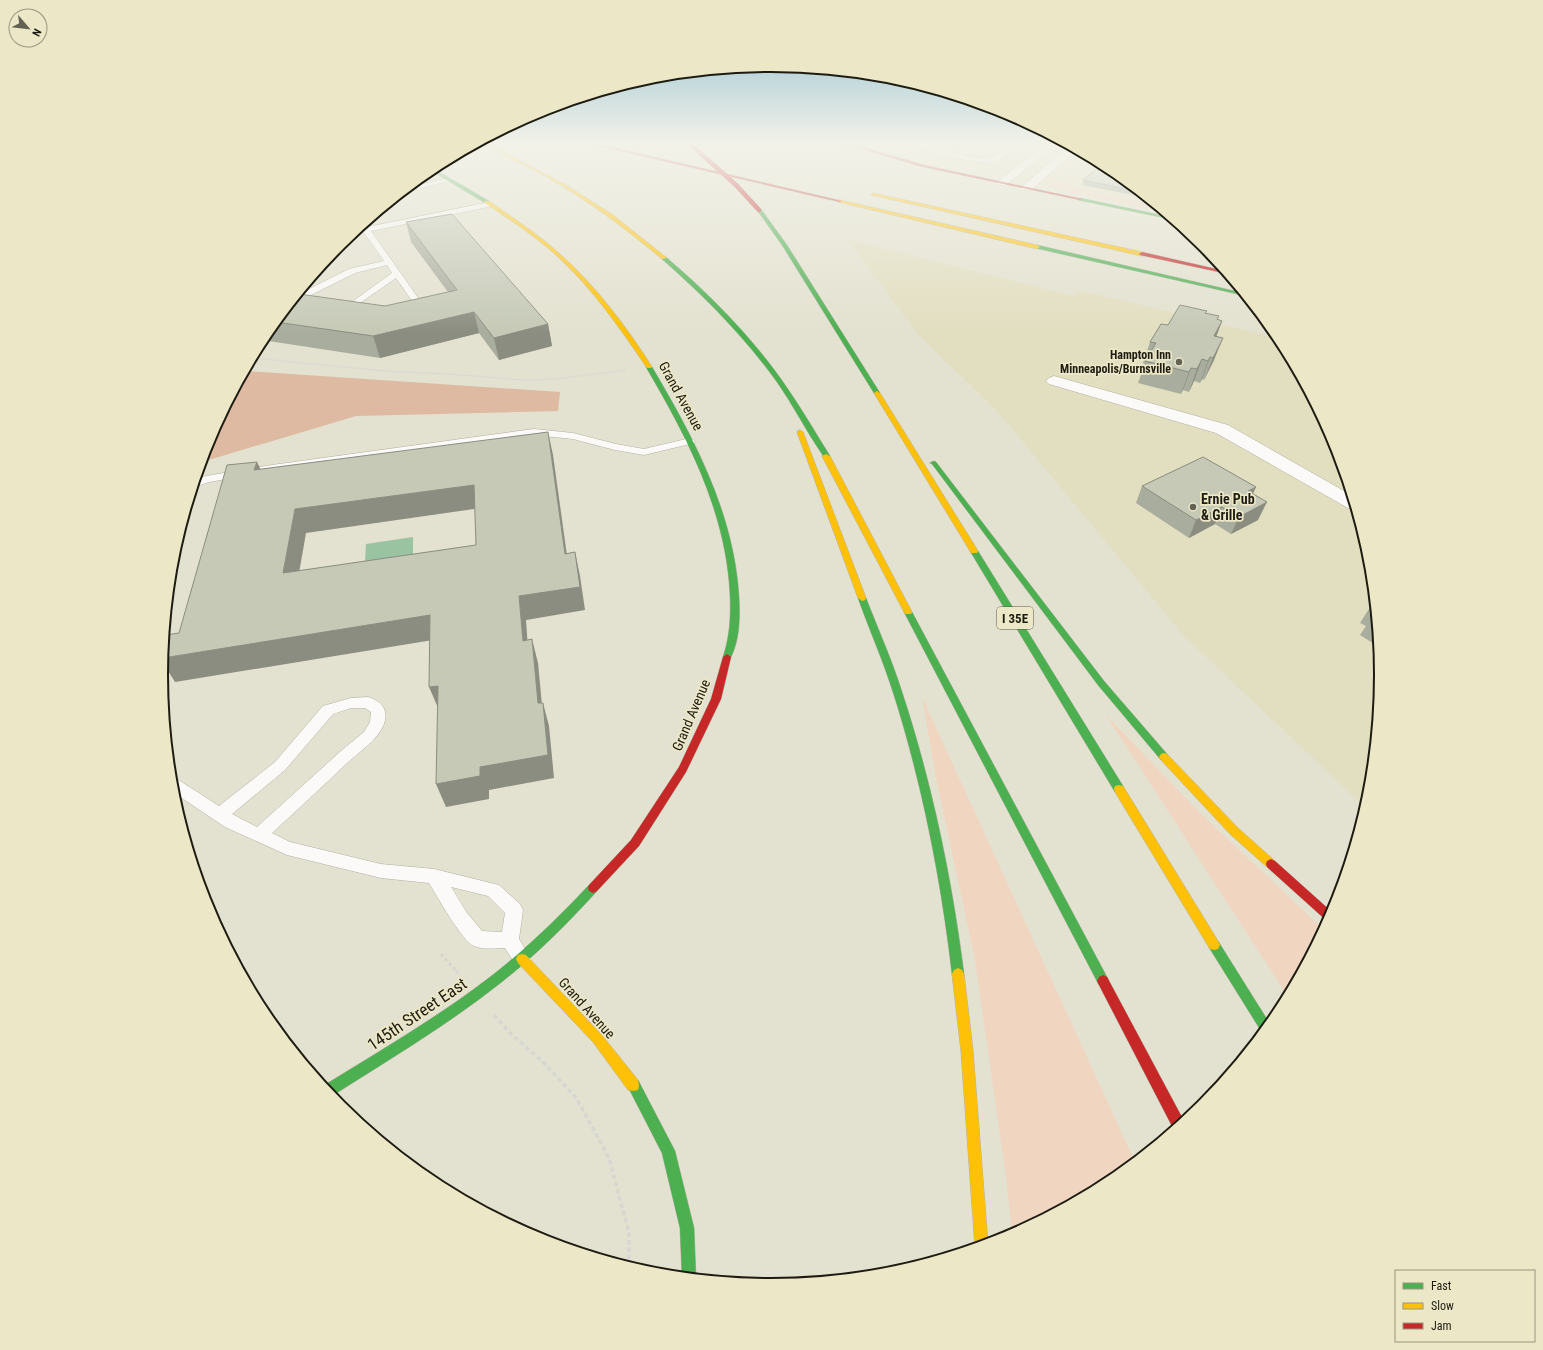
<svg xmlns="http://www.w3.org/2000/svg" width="1543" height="1350" font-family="'Roboto Condensed',sans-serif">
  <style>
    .built { fill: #e2dec0 }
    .green { fill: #f0d6c1 }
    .forest { fill: #ddbaa1 }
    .water { fill: #9ac3a1 }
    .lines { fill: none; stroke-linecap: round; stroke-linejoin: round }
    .lane-casing { stroke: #b3b1a3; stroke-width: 1 }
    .street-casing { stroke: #b3b1a3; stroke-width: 1 }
    .fast-casing { stroke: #b3b1a3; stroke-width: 1 }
    .slow-casing { stroke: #b3b1a3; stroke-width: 1 }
    .jam-casing { stroke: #b3b1a3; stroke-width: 1 }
    .path-far2 { stroke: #d7d7d2; stroke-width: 1.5; stroke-dasharray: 1.5 1; stroke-linecap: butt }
    .path-far1 { stroke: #d7d7d2; stroke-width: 3; stroke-dasharray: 3.5 2.5; stroke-linecap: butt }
    .path { stroke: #d7d7d2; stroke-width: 3.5; stroke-dasharray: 4.5 3; stroke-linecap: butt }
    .lane { fill: #fbfaf8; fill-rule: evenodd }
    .street { fill: #fbfaf8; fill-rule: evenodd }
    .fast { fill: #4caf50; fill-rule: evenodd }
    .slow { fill: #ffc107; fill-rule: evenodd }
    .jam { fill: #c62828; fill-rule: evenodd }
    .jam-bridge-casing { stroke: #b3b1a3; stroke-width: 5; stroke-linecap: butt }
    .jam-bridge { stroke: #c62828; stroke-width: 4.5 }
    .wall { fill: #a9ad9d }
    .shaded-wall { fill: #8a8d7f }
    .building { fill: #c5c9b6; stroke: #8a8d7f; fill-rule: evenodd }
    .poi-dot { fill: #636154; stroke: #ebe7c7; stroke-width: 1.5 }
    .labels { text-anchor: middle; stroke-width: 3.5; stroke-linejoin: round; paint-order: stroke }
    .far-poi-label { font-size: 12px; font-weight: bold; fill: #1e1c11; stroke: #ebe7c7; text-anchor: end }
    .shield { fill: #ebe7c7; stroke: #5c5948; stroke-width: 1 }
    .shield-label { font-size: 13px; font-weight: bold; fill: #1e1c11 }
    .street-label { font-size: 14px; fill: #1e1c11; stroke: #ebe7c7 }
    .poi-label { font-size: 14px; font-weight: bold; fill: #1e1c11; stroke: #ebe7c7; text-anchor: start }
    .near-street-label { font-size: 17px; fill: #1e1c11; stroke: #ebe7c7 }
    .rim { fill: none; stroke: #1e1c11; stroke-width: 2 }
  </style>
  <rect width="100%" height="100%" fill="#e3e1cf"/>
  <!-- built -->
  <g class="built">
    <polygon points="868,144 1067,144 1111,168 1165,213 932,163"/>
    <polygon points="848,240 1075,296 1079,290 1280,339 1335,442 1370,556 1381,675 1370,794 1366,808 1185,637 999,413 917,333"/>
  </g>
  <!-- green -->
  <g class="green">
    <path d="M1080,151L1085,154L1056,179C1065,182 1071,187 1080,189L1155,205L1163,211L1056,189L1046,184L1047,180Z"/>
    <polygon points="922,697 1135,1162 1110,1182 1012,1235 1006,1177 975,960 937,783"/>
    <polygon points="1106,715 1202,815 1324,930 1288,997"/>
  </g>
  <!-- forest -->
  <polygon class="forest" points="246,371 560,392 558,411 356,416 202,462 208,441"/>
  <!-- water -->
  <polygon class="water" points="413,537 413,554 365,562 366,544"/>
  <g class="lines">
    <!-- lane casing -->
    <g class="lane-casing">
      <g id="lane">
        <polygon points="873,144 882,144 868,151 863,150"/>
        <path d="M915,144H926L959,154L972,144H980L965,155C989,161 992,161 1010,144H1017C1011,151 1003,160 995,162C981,166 928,152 915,144Z"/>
        <polygon points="1032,144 1046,144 1052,147 1049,149"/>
        <polygon points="451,177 454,179 453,180 403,193 408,188"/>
        <polygon points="490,202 494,204 493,206 371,231 423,305 418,312 410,315 406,312 415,305 396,278 357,305 363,306 364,308 363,310 349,310 345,307 392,273 387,265 355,273 297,302 292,302 299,294 349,269 384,261 362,230 363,228"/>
        <polygon points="534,429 573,433 616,444 644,449 690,438 695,441 694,443 644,455 615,450 573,439 534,435 272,471 209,482 194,487 197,479 206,476 272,465"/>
        <path d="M368,697C381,701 389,709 384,724C377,741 360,751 346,764C322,787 297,810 272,833L290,842L381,864L434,869L499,885L520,904L523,910L519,939L531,959L528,965L522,967L516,965L505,948C496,948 483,950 474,946C461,940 438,897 429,883L381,878L287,855L225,827L173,792L172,777L177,779L219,806L275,762L323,706L351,698ZM351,708H365L371,712L370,722L364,732L341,751L257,827L232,814L285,770L333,714ZM451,887L488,896L505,913L502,932L482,931L467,913Z"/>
      </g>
    </g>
    <!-- street casing -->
    <g class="street-casing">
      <g id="street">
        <polygon points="1045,144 1057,144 1006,185 998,185 996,183 998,181"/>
        <polygon points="1069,146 1077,150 1031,190 1023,190 1021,188 1023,186"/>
        <polygon points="1054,376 1228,425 1351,495 1356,509 1348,508 1216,433 1049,384 1046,381 1049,378"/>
      </g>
    </g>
    <!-- fast casing -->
    <g class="fast-casing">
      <g id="fast">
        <polygon points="433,168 489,201 489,202 485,203 430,170"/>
        <polygon points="1080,198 1170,217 1174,220 1078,200"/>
        <polygon points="757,209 761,209 787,245 880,393 879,394 874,393 782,245 757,210"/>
        <polygon points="1037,245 1243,293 1246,296 1035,248 1034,247"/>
        <path d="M662,257H666C708,293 748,333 781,379C798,403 814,430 830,456L828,457H824C807,433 794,406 777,382C744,336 704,296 662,259Z"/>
        <path d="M647,366L652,367C694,438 734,513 739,597C740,618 740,640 730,659L727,660L723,657C730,636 731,616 730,594C726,511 687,437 646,367Z"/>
        <polygon points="934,461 936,462 1104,681 1167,754 1169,757 1167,760 1164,761 1161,760 1098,685 932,464 930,463"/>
        <polygon points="974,548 978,551 1123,786 1124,789 1123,792 1119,793 1115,792 970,551"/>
        <path d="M862,595L866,598C878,629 892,660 902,692C932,783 952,879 964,974L962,978L958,980L954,978L952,974C941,879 922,783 893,692C883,660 869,629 858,598Z"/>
        <polygon points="908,609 912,612 1107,977 1109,981 1107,985 1103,987 1099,985 904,612"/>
        <path d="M593,883L597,885L598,888L597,891C567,924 537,954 503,981C449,1024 390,1059 332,1096L323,1086C381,1050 440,1016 494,974C528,947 559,917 589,885Z"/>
        <polygon points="1214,940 1218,941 1270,1024 1263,1034 1210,949 1208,945 1210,941"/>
        <polygon points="633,1079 638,1080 675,1151 694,1228 696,1278 682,1276 680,1228 662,1153 627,1085 628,1080"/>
      </g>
    </g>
    <!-- slow casing -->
    <g class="slow-casing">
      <g id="slow">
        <path d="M482,144H488L512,156L571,188L613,215L667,258L662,259C625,228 587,200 545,176C525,164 502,156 482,144Z"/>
        <polygon points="873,193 1142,252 1145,254 1142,256 871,195"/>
        <polygon points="840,200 1037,245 1040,247 1037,249 838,202 838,200"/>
        <path d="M485,201H489C513,218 538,234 560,254C596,286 626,326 652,367L651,368H647C620,328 593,289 557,256C535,236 510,220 485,203Z"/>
        <polygon points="877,391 880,393 978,551 977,553 971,553 970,551 874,393"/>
        <polygon points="800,430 803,432 866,598 865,600 862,601 858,598 797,432"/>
        <polygon points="826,454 830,456 912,612 911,614 905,614 904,612 822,456"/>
        <polygon points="1164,753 1167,754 1238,828 1275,861 1276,864 1275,867 1271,869 1267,867 1230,834 1161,760 1159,757 1161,754"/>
        <polygon points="1119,785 1123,786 1218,941 1220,945 1218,949 1214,950 1210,949 1115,792 1114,789 1115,786"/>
        <polygon points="522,954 526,955 601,1034 638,1080 639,1085 638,1090 633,1091 628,1090 593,1042 518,963 516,959 518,955"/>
        <polygon points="958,968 962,970 964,974 973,1051 988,1244 975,1248 961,1051 952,974 954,970"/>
      </g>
    </g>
    <!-- jam casing -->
    <g class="jam-casing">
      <g id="jam">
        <polygon points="590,144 599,144 842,201 840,202"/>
        <polygon points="844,144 852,144 924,165 1082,199 1080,200 923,167"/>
        <polygon points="1142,252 1225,271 1228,274 1140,255 1139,254"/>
        <polygon points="727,654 731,657 721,699 686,772 639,846 597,891 593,893 589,891 588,888 589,885 631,840 679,767 711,699 723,657"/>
        <polygon points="1271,859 1275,861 1333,913 1328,922 1267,867 1266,864 1267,861"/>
        <polygon points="1103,975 1107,977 1184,1121 1174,1130 1099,985 1097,981 1099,977"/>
      </g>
    </g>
    <!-- path-far2 -->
    <polyline class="path-far2" points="253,358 384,371 449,374 523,380 556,379 626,370"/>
    <!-- path-far1 -->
    <polyline class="path-far1" points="441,954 457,972"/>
    <!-- path -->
    <g class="path">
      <polyline points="456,971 458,973"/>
      <polyline points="494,1015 511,1034 542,1061 577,1099 609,1158 629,1233 629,1266"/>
    </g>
    <!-- lane -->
    <use href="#lane" class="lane"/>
    <!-- street -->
    <use href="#street" class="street"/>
    <!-- fast -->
    <use href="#fast" class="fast"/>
    <!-- slow -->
    <use href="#slow" class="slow"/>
    <!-- jam -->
    <use href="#jam" class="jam"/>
    <!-- jam-bridge casing -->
    <g class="jam-bridge-casing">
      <polyline id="jam-bridge" points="690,144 736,185 759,210"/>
    </g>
    <!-- jam-bridge -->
    <use href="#jam-bridge" class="jam-bridge"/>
  </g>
  <!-- wall -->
  <g class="wall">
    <polygon points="1111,168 1148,198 1082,185 1083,180"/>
    <polygon points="406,222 548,324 552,346 499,360 479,333 380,358 262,340 264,336 299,294 385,306 448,292 411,242"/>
    <polygon points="1206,313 1218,320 1222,321 1216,337 1214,360 1204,380 1202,379 1200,383 1194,381 1189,392 1183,390 1181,394 1138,383 1145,364 1143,363 1150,342 1168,325"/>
    <polygon points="1142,486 1253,494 1258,520 1231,534 1215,524 1189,538 1136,503"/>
    <polygon points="1374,601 1379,647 1360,635 1366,626 1360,623"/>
  </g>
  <!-- shaded-wall -->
  <g class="shaded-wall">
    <polygon points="474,312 479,333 380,358 373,336"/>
    <polygon points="1222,321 1214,342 1214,336"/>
    <polygon points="548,324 552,346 499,360 494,338"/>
    <polygon points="1223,338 1214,360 1204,380 1213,358"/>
    <polygon points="1210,357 1202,379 1200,383 1208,361"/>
    <polygon points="1202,359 1194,381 1189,392 1197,369"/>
    <polygon points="1191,368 1183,390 1181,394 1189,372"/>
    <polygon points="548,432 553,455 570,577 565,554"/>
    <polygon points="257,462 268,485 254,470"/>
    <polygon points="474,485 481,508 306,533 295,596 283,573 295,509"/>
    <polygon points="1256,487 1248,505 1248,491"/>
    <polygon points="1267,502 1258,520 1231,534 1239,517"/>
    <polygon points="1222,507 1215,524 1189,538 1196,520"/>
    <polygon points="575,552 580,576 585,610 526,620 529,664 523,641 519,596"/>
    <polygon points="430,615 439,639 175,682 163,663 163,658"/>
    <polygon points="532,639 538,663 544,727 538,703"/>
    <polygon points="438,686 439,710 429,687"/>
    <polygon points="543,703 549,726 554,778 489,790 489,799 446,807 436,784 480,767"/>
  </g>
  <!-- building -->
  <g class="building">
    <polygon points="1103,164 1111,168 1139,192 1083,180"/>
    <polygon points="452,214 548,324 494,338 474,312 373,336 276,322 299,294 385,306 457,290 406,222"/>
    <polygon points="1180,305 1207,311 1205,313 1219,316 1217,319 1222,321 1214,336 1223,338 1213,358 1210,357 1208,361 1202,359 1197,369 1191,368 1189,372 1145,361 1156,343 1150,342 1161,324 1168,325"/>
    <path d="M548,432L565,554L575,552L580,587L519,596L523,641L532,639L538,703H543L548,755L480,767V776L436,784L438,686L429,687L430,615L163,658L166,635L179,633L227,465L257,462L254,470ZM474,485L476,545L283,573L295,509Z"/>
    <polygon points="1203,457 1256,487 1248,491 1267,502 1239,517 1222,507 1196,520 1142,486"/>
  </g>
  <!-- sky -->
  <linearGradient id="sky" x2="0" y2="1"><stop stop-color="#89bacc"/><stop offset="0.43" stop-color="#f2f2e9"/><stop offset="1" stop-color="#f2f2e9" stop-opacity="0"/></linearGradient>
  <rect width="1543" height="333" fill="url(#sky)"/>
  <!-- markers -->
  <g class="poi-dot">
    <circle cx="1179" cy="362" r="4"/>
    <circle cx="1193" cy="507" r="4"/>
  </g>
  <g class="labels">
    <!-- far-poi labels -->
    <g class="far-poi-label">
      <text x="1171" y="359">Hampton Inn<tspan x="1171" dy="14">Minneapolis/Burnsville</tspan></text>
    </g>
    <!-- shield labels -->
    <rect class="shield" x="997" y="607" width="36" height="22" rx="3"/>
    <g class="shield-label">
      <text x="1015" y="623">I 35E</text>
    </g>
    <!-- street labels -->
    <g class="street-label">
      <text transform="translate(681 396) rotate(61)" y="5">Grand Avenue</text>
      <text transform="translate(691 715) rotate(-67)" y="5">Grand Avenue</text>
      <text transform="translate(587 1008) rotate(48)" y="5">Grand Avenue</text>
    </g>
    <!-- poi labels -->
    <g class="poi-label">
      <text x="1201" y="504">Ernie Pub<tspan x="1201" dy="16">&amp; Grille</tspan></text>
    </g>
    <!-- near-street labels -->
    <g class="near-street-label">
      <text transform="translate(417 1014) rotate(-34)" y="6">145th Street East</text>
    </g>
  </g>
  <!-- crop -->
  <path d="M0 0H1543V1350H0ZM168 675a603 603 0 1 1 1206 0a603 603 0 1 1-1206 0Z" fill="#ebe7c7" fill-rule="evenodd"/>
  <path class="rim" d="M168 675a603 603 0 1 1 1206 0a603 603 0 1 1-1206 0Z"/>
  <!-- legend -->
  <rect x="1395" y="1270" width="140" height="72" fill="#ebe7c7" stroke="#99967e"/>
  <rect x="1403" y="1283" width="20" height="6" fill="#4caf50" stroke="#99967e"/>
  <text x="1431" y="1290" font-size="12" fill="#1e1c11">Fast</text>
  <rect x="1403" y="1303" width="20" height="6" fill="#ffc107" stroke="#99967e"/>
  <text x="1431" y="1310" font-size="12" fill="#1e1c11">Slow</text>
  <rect x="1403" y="1323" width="20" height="6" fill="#c62828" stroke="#99967e"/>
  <text x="1431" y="1330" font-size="12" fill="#1e1c11">Jam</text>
  <!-- north arrow -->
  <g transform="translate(28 28) rotate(118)"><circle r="19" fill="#ebe7c7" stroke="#99967e"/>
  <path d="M0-3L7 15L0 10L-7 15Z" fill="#636154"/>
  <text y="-6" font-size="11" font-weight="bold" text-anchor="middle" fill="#1e1c11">N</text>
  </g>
</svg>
